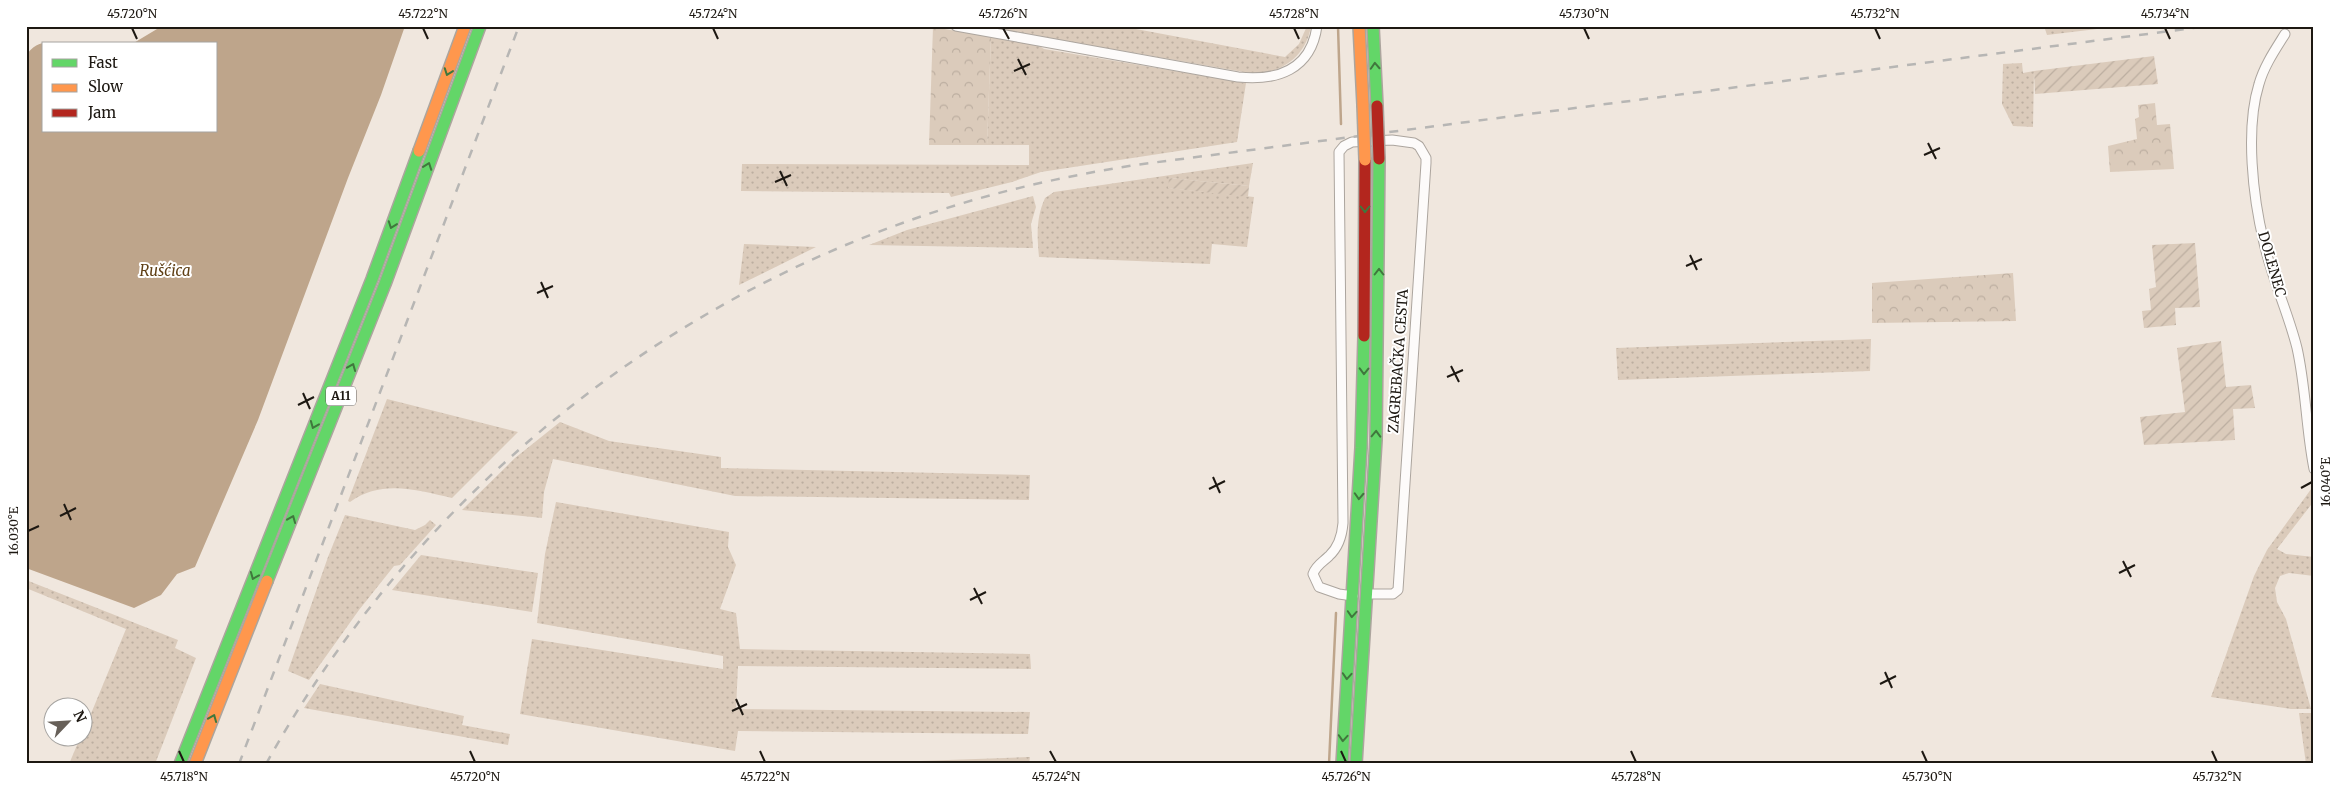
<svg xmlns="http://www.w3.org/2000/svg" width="2340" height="790" font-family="Merriweather,serif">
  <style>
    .grass { fill: url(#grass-dots) }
    .forest { fill: url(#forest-crowns) }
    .garden { fill: url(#garden-furrows) }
    .water { fill: #bea58b }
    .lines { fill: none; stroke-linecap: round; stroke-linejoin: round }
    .stream { stroke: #bea58b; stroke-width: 2.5 }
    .street-casing { stroke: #aca59e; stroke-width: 11 }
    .fast-casing { stroke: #aca59e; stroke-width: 14 }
    .slow-casing { stroke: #aca59e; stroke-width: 14 }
    .jam-casing { stroke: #aca59e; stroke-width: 14 }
    .street { stroke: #fdfbfa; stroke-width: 9 }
    .fast { stroke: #63d668; stroke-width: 11 }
    .slow { stroke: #ff974d; stroke-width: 11 }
    .jam { stroke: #b3261e; stroke-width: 11 }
    .rail { stroke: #b7b6b4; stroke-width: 2.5; stroke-dasharray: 9 9; stroke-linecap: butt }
    .slow-bridge-casing { stroke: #aca59e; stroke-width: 14; stroke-linecap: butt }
    .jam-bridge-casing { stroke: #aca59e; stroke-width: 14; stroke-linecap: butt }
    .slow-bridge { stroke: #ff974d; stroke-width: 11 }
    .jam-bridge { stroke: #b3261e; stroke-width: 11 }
    .oneway { stroke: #40773d }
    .ticks { fill: none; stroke: #1d1812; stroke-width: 2 }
    .labels { text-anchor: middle; stroke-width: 4; stroke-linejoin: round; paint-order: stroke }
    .shield { fill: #fff; stroke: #615d59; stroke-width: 1 }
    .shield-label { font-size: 12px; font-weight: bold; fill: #1d1812 }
    .street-label { font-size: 14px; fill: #1d1812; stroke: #fff }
    .water-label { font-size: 15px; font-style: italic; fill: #604016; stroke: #fff }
    .neatline { fill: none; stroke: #1d1812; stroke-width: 2 }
    .ticks-label { font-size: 12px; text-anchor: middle; fill: #1d1812 }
  </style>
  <defs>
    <pattern id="grass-dots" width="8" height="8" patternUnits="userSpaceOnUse" patternTransform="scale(1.25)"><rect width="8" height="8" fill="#dbcbbb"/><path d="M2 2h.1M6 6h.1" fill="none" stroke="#bcaea0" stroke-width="1.8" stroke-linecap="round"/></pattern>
    <pattern id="forest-crowns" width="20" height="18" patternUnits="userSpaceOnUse" patternTransform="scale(1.25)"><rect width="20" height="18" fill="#dbcbbb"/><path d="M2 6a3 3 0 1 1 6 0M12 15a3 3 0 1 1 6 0" fill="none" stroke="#bcaea0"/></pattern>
    <pattern id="garden-furrows" width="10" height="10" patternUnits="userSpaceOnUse" patternTransform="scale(1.25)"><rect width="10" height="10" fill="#dbcbbb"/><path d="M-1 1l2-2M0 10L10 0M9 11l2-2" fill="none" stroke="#bcaea0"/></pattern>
  </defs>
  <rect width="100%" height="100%" fill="#f0e7de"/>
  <!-- grass -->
  <g class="grass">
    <path d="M980,26H1120L1285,57L1299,44L1307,26H1311C1306,56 1283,72 1255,74Z"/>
    <polygon points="2044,26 2122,26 2047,35"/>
    <polygon points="991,37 1038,45 1044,49 1246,83 1237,142 1041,172 1012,182 951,197 949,193 741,191 742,164 1029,165 1029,145 987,145"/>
    <polygon points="2022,63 2023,73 2034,71 2033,127 2013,126 2002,104 2003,64"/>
    <path d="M1253,163L1249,186L1169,178V188L1254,197L1247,247L1212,244L1210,264L1039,257C1037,236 1036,218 1045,198L1054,192Z"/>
    <polygon points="1033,196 1036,207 1031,224 1033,248 869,245 907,230"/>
    <polygon points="744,244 816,247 739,285"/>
    <polygon points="1871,339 1870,371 1618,380 1616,348"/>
    <path d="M387,399L518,432L452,498C418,490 381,479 350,502L348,501Z"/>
    <polygon points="560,422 609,441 721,457 721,468 1030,475 1029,500 735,496 553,459 544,492 542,518 462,510 515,458"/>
    <polygon points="2314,485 2314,501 2277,549 2286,554 2314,557 2314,576 2289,573 2280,576 2275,588 2277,602 2286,619 2311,709 2291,709 2211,697 2254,576 2267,550"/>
    <polygon points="556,502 729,532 728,547 736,565 720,609 736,613 740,649 1030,654 1031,669 738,666 736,709 1030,712 1028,734 738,731 735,751 520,714 532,639 723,669 723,656 537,623 545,554"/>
    <polygon points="345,515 415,530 425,525 430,520 436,525 400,565 394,566 359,610 309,680 288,671 328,557"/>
    <polygon points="421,555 538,573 532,612 392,590"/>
    <polygon points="26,580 178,640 175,648 196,658 155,764 69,764 80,738 82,738 83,733 126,629 26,588"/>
    <polygon points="320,684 464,716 462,725 510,734 508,745 304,708"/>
    <polygon points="2299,713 2311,713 2314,727 2314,764 2306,764"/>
    <polygon points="1030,757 1029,764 836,764"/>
  </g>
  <!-- forest -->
  <g class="forest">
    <polygon points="933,27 991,37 987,145 929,145"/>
    <polygon points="2155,103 2157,125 2170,124 2174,169 2110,172 2108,146 2137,139 2135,119 2139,117 2138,105"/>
    <polygon points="2013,273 2016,321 1872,323 1872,283"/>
  </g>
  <!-- garden -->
  <g class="garden">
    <polygon points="2154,56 2158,84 2035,94 2034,71"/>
    <polygon points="1169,178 1249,186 1248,197 1168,188"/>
    <polygon points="2195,243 2200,307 2175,308 2176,325 2144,328 2142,311 2151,310 2149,289 2156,287 2152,245"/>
    <polygon points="2221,341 2226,387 2251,385 2255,408 2233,409 2235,440 2144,445 2140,417 2185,412 2177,348"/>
  </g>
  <!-- water -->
  <path class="water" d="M162,26H405L381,95L348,178L258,420L195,567L177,574L161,595L134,608L26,568V56C33,43 48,39 62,44H44V131H216V44H132Z"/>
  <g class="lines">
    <!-- stream -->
    <g class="stream">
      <polyline points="1338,26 1341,124"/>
      <polyline points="1329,764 1336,613"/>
    </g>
    <!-- street casing -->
    <g class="street-casing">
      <g id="street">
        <path d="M956,26L1238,77C1277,81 1311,70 1317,26"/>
        <path d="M2285,34C2275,50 2264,66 2259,84C2245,129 2253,198 2264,243C2272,279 2288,312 2297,348C2306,388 2306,429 2314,469"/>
        <path d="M1353,596L1339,594L1319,587L1313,574C1316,565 1323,562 1329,556C1339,547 1342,536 1343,523L1339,152L1344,146L1352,142L1392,140L1414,143L1419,146L1426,158V163L1398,590L1393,594H1367"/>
      </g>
    </g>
    <!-- fast casing -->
    <g class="fast-casing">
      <g id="fast">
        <polyline points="1373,26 1377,106"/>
        <polyline points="267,581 385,284 480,26"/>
        <polyline points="180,764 372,279 419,151"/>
        <polyline points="1342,764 1361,448 1364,336"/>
        <polyline points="1356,764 1376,440 1379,159"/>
      </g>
    </g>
    <!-- slow casing -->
    <g class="slow-casing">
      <g id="slow">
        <polyline points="1359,26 1363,105"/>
        <polyline points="419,151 465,26"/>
        <polyline points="195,764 267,581"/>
      </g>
    </g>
    <!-- jam casing -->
    <g class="jam-casing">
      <polyline id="jam" points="1364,336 1365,160"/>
    </g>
    <!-- street -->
    <use href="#street" class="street"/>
    <!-- fast -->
    <use href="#fast" class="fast"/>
    <!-- slow -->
    <use href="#slow" class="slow"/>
    <!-- jam -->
    <use href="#jam" class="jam"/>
    <!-- rail -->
    <g class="rail">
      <polyline points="239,764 519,26"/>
      <path d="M266,764C406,511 638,315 911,220C984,194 1059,177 1135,165L2209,26"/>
    </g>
    <!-- slow-bridge casing -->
    <g class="slow-bridge-casing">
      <polyline id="slow-bridge" points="1363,105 1365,160"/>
    </g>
    <!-- jam-bridge casing -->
    <g class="jam-bridge-casing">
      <polyline id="jam-bridge" points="1377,106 1379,159"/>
    </g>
    <!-- slow-bridge -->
    <use href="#slow-bridge" class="slow-bridge"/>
    <!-- jam-bridge -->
    <use href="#jam-bridge" class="jam-bridge"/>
  </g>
  <!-- one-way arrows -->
  <defs><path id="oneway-chevron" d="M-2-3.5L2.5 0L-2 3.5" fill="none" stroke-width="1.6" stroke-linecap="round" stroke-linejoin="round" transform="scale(1.25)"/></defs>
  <g class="oneway">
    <use href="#oneway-chevron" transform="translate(1375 66) rotate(-93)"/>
    <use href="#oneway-chevron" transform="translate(448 72) rotate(110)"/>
    <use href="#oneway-chevron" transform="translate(428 166) rotate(-70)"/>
    <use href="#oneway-chevron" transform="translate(1365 209) rotate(90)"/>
    <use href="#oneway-chevron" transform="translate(392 225) rotate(110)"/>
    <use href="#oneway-chevron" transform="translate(1379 272) rotate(-90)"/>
    <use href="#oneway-chevron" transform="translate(352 367) rotate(-68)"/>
    <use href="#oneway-chevron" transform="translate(1364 371) rotate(91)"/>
    <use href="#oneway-chevron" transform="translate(314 425) rotate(112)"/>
    <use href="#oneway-chevron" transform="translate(1376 434) rotate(-88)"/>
    <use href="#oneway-chevron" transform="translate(1359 496) rotate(93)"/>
    <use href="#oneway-chevron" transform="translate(292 519) rotate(-68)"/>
    <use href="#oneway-chevron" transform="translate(254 576) rotate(112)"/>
    <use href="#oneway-chevron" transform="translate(1352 614) rotate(94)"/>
    <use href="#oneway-chevron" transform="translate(1347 676) rotate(94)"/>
    <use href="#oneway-chevron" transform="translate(213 718) rotate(-68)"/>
    <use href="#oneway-chevron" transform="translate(1343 738) rotate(94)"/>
  </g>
  <!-- ticks -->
  <path class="ticks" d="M132,28L137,39M423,28L428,39M713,28L718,39M1003,28L1009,39M1294,28L1299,39M1584,28L1589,39M1875,28L1880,39M2165,28L2170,39M1018,59L1026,75M1014,71L1030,64M1928,143L1936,159M1924,155L1940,148M780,171L787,186M775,182L791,175M1690,255L1697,270M1686,266L1702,259M541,282L548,298M537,293L553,286M1451,366L1459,382M1447,377L1463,370M303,393L310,409M298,405L314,397M1213,477L1220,493M2301,488L2312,482M1209,489L1225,481M64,504L71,520M60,516L76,508M28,531L39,526M2123,561L2131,577M2119,573L2135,565M974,588L982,604M970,600L986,592M1885,672L1892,688M1880,684L1896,676M736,699L743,715M732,711L747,704M179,751L184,762M470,751L475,762M760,751L765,762M1050,751L1056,762M1341,751L1346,762M1631,751L1636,762M1922,751L1927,762M2212,751L2217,762"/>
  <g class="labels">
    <!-- shield labels -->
    <rect class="shield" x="326" y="386.5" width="30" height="19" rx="4"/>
    <g class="shield-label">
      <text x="341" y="400">A11</text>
    </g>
    <!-- street labels -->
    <g class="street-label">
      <text transform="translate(2272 264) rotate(74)" y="5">DOLENEC</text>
      <text transform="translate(1398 361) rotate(-86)" y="5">ZAGREBAČKA CESTA</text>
    </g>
    <!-- water labels -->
    <g class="water-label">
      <text x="165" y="276">Rušćica</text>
    </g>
  </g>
  <!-- border -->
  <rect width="2340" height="790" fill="none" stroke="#ffffff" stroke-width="55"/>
  <!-- legend -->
  <rect x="42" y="42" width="175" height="90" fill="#ffffff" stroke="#a5a3a0"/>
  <rect x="52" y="59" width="25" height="8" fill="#63d668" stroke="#a5a3a0"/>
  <text x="88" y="68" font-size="15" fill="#1d1812">Fast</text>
  <rect x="52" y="84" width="25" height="8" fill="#ff974d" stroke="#a5a3a0"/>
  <text x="88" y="92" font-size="15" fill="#1d1812">Slow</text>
  <rect x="52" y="109" width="25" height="8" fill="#b3261e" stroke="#a5a3a0"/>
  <text x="88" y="118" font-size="15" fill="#1d1812">Jam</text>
  <!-- north arrow -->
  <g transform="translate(68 722) rotate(65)"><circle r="24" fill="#ffffff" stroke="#a5a3a0"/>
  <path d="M0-4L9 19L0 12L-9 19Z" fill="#676059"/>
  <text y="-8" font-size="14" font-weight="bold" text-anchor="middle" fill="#1d1812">N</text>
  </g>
  <rect x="28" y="28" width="2284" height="734" class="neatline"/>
  <g class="ticks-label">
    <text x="132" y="18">45.720°N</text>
    <text x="423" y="18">45.722°N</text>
    <text x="713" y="18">45.724°N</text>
    <text x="1003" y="18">45.726°N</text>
    <text x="1294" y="18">45.728°N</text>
    <text x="1584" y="18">45.730°N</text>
    <text x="1875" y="18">45.732°N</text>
    <text x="2165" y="18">45.734°N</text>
    <text transform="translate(2326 482) rotate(-90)" y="4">16.040°E</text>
    <text transform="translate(14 531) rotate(-90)" y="4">16.030°E</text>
    <text x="184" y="781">45.718°N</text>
    <text x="475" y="781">45.720°N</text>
    <text x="765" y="781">45.722°N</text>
    <text x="1056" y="781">45.724°N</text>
    <text x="1346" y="781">45.726°N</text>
    <text x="1636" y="781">45.728°N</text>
    <text x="1927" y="781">45.730°N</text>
    <text x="2217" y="781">45.732°N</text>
  </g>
</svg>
